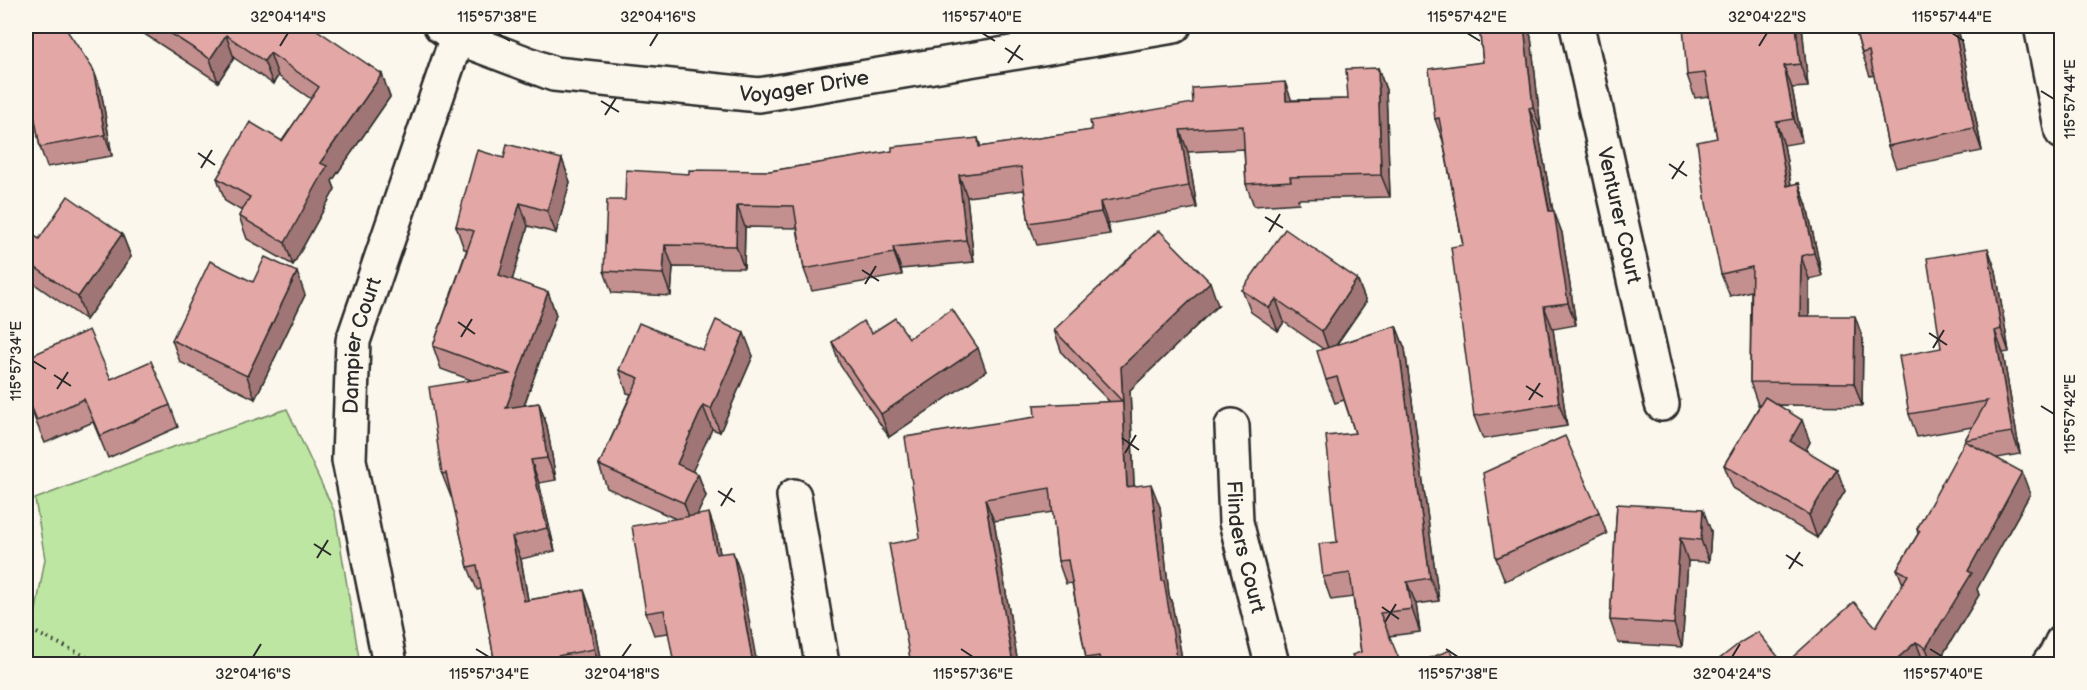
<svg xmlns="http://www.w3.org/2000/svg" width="2087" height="690" font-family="'Balsamiq Sans',sans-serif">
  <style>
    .green { fill: #bce6a2; stroke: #748866; stroke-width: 1.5 }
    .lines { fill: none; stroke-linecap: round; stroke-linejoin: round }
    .minor-casing { stroke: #2b2b2b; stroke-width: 38 }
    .path { stroke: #2b2b2b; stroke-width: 4; stroke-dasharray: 1.5 4.5; stroke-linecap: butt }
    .minor { stroke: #fbf7ec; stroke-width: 33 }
    .wall { fill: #c3908f; stroke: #2b2b2b; stroke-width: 1.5 }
    .shaded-wall { fill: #9f7674; stroke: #2b2b2b; stroke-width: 1.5 }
    .building { fill: #e3a8a6; stroke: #2b2b2b; stroke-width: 1.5 }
    .ticks { fill: none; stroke: #2b2b2b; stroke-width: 2 }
    .labels { text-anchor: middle; stroke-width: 6; stroke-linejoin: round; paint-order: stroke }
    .street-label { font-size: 21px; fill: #2b2b2b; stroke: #fbf7ec }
    .neatline { fill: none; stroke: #2b2b2b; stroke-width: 2 }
    .ticks-label { font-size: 15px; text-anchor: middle; fill: #2b2b2b }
  </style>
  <rect width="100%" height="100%" fill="#fbf7ec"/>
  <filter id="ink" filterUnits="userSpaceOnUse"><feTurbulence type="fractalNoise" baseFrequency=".0167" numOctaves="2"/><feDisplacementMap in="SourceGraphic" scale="12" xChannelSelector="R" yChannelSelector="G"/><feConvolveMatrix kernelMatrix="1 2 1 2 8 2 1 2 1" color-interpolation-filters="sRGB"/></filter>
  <g filter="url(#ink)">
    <!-- green -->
    <polygon class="green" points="287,409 335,513 360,664 26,664 26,650 29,650 45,559 35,499 158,452"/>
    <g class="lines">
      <!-- minor casing -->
      <g class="minor-casing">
        <g id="minor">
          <path id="s1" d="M441,26L457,37L554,74L759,95L1174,26"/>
          <path id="s2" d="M1577,26L1662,404"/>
          <polyline points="2041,26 2062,132"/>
          <path id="s3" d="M1232,426L1236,522L1272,664"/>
          <polyline points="794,496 822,664"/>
          <path id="s4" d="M390,664L349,460L353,341L457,37"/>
          <polyline points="2049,664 2056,655 2062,642"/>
        </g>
      </g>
      <!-- path -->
      <polyline class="path" points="26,628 102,664"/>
      <!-- minor -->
      <use href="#minor" class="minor"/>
    </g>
    <!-- wall -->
    <g class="wall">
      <polygon points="26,26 93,69 101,90 112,156 47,167 40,147 32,104 26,108"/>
      <polygon points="109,26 123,26 118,33"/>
      <polygon points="132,26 311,26 390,97 332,181 335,189 293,265 247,239 239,216 242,211 225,201 217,178 282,141 311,99 278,76 273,84 234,58 218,82"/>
      <polygon points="1479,26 1527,26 1531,37 1541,130 1538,130 1553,211 1562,233 1576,325 1553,329 1567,426 1483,439 1474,416 1463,245 1443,141 1435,119 1483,62"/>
      <polygon points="1802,26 1808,87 1792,88 1802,142 1784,145 1791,185 1799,183 1807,206 1822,276 1809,279 1809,316 1863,339 1862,406 1777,405 1810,442 1806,450 1845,491 1817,538 1733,488 1724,465 1760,405 1758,405 1750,382 1751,291 1730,296 1721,274 1717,138 1709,96 1695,98 1687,75"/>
      <polygon points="1854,26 1957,26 1961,41 1982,151 1896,168 1888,146 1874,75 1870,76 1862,53"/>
      <polygon points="1378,68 1386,90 1390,197 1298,199 1299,203 1254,206 1246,184 1244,149 1188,152 1197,208 1108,224 1110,234 1037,245 1029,223 1024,190 967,197 974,262 901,269 902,275 812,291 804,269 797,228 745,227 744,268 673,267 671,296 612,293 604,271 625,200 689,174 770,171 978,138 981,147 1292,100 1348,99"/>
      <polygon points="504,158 562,159 570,182 556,233 528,226 512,280 548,292 556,315 524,405 539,403 547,426 556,480 539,483 555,551 521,559 528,600 584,590 592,613 601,664 495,664 482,589 477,590 468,567 452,496 451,497 442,474 471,380 441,369 433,346 467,249 464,249 456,226"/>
      <polygon points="26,230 39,239 122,234 131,257 86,320 26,278"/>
      <polygon points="1996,271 2009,352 2003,353 2020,454 1997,458 2030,494 1977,589 1979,595 1937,664 1925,664 1876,627 1903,584 1897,569 1918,534 1917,529 1966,442 1965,440 1972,427 1917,437 1909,414 1941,348"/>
      <polygon points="1357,279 1366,302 1336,345 1396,326 1405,349 1439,601 1416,604 1420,632 1389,636 1361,652 1353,597 1331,600 1323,577 1337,542 1355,433 1344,400 1335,403 1326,380 1323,349 1284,322 1278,331 1251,312 1242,290"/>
      <polygon points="253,282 305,295 255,399 180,362 172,340"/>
      <polygon points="1218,305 1130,390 1134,486 1160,507 1169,595 1172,604 1183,664 1088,664 1086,658 1072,583 1066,584 1058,561 1053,512 994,521 1018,664 911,664 920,538 1035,417 1109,401 1062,353 1054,330"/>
      <polygon points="872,333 986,371 889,437 840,365 832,342"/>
      <polygon points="703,350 753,356 720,432 712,429 692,471 698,474 706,496 697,515 717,536 720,554 741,575 668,633 654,635 646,613 676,519 607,488 599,465 631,394 627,393 619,370"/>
      <polygon points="26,358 111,379 170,405 178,427 108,458 93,422 45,443 26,398"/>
      <polygon points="1617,504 1711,531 1709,562 1688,561 1682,647 1618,643 1610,620"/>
      <polygon points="1599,512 1607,534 1505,581 1496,558"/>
    </g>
    <!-- shaded-wall -->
    <g class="shaded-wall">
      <polygon points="116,26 123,26 118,33"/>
      <polygon points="1524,26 1527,26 1531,37 1541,130 1533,107"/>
      <polygon points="1796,26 1802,26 1808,87 1800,64"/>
      <polygon points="1954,26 1957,26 1961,41 1982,151 1974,128"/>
      <polygon points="226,35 234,58 218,82 210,59"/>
      <polygon points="270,53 278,76 273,84 264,61"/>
      <polygon points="1784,66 1792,88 1802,142 1794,119"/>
      <polygon points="1378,68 1386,90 1390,197 1381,175"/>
      <polygon points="93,69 101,90 112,156 105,135"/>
      <polygon points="382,74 390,97 332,181 335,189 293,265 285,243 320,163"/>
      <polygon points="28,81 36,101 26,108 26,83"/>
      <polygon points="1285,82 1293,104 1286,101"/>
      <polygon points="1529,108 1538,130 1556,228 1554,211 1562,233 1576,325 1568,303"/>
      <polygon points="1776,122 1784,145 1795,208 1787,186"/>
      <polygon points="1180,130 1188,152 1197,208 1189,186"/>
      <polygon points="562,159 570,182 556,233 547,211"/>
      <polygon points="959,175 967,197 974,262 966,240"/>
      <polygon points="1799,183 1807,206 1822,276 1814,253"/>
      <polygon points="1100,202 1108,224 1110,234 1101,212"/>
      <polygon points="520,203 528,226 507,298 499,275"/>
      <polygon points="737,205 745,227 744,268 736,246"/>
      <polygon points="122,234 131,257 86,320 78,297"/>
      <polygon points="665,245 673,267 671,296 663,274"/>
      <polygon points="893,247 901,269 902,275 894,253"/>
      <polygon points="1988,248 1996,271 2009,352 2001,329"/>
      <polygon points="1801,256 1809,279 1809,339 1800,316"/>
      <polygon points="297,272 305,295 255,399 247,376"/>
      <polygon points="1357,279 1366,302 1330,354 1322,331"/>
      <polygon points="1210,282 1218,305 1130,390 1135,509 1127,487 1121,367"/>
      <polygon points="548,292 556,315 515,431 506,408"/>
      <polygon points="1276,299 1284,322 1278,331 1269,308"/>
      <polygon points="1544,306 1553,329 1567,426 1559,403"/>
      <polygon points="1855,316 1863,339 1862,406 1854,383"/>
      <polygon points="1396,326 1405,349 1439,601 1430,578"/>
      <polygon points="1995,331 2003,353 2020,454 2012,432"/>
      <polygon points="744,333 753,356 720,432 711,409"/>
      <polygon points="978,348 986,371 889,437 881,414"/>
      <polygon points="539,403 547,426 556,480 547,458"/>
      <polygon points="703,406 712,429 685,487 677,464"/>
      <polygon points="1802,420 1810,442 1798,464 1790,441"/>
      <polygon points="531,460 539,483 555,551 547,528"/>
      <polygon points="1837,469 1845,491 1817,538 1809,515"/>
      <polygon points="2022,472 2030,494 1977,589 1979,595 1937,664 1932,664 1926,648"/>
      <polygon points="698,474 706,496 692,526 684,503"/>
      <polygon points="1151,484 1160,507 1169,595 1172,604 1183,664 1178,664 1162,581"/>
      <polygon points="985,499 994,521 1018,664 1013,664"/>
      <polygon points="1703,509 1711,531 1709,562 1701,540"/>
      <polygon points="709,513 717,536 724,577 716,554"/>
      <polygon points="512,537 521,559 532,624 524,601"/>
      <polygon points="1680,538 1688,561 1682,647 1674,624"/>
      <polygon points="733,552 741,575 757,664 753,664"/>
      <polygon points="1407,582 1416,604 1420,632 1412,609"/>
      <polygon points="584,590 592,613 601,664 599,664 594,649"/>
      <polygon points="1916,642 1924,663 1922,664 1891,664"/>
    </g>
    <!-- building -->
    <g class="building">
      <polygon points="26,26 64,26 93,69 105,135 40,147 28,81 26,83"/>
      <polygon points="159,26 311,26 382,74 320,163 327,166 285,243 239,216 250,197 217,178 250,122 282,141 319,87 270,53 264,61 226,35 210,59"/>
      <polygon points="1479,26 1524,26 1533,107 1529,108 1549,211 1554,211 1568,303 1544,306 1559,403 1474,416 1451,247 1463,245 1439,118 1435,119 1429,69 1483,62"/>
      <polygon points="1683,26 1796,26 1800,64 1784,66 1794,119 1776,122 1787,186 1799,183 1814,253 1801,256 1800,316 1855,316 1854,383 1750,382 1752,267 1721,274 1706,203 1697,142 1717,138 1705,73 1687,75"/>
      <polygon points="1854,26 1954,26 1974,128 1888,146 1869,51 1862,53"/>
      <polygon points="1378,68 1381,175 1290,177 1291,181 1246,184 1243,126 1180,130 1189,186 1100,202 1101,212 1029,223 1021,167 959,175 966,240 893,247 894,253 804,269 794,206 737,205 736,246 665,245 663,274 604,271 607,200 625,200 626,170 689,174 689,170 770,171 892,151 892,147 978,138 979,147 1092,130 1090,121 1193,103 1192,88 1285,82 1286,101 1348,99 1346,69"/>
      <polygon points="507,144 562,159 547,211 520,203 499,275 548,292 506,408 539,403 547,458 531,460 547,528 512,537 524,601 584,590 594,649 557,656 559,664 495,664 477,565 468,567 446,473 442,474 429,387 510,374 433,346 474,231 456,226 477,150 504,158"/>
      <polygon points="68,196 122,234 78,297 26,261 26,230 39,239"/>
      <polygon points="1285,229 1357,279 1322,331 1276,299 1269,308 1242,290"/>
      <polygon points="1159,230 1210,282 1121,367 1127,487 1151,484 1162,581 1164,581 1178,664 1101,664 1099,656 1086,658 1068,560 1058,561 1050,488 985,499 1013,664 911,664 889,544 920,538 905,437 1035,417 1034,405 1122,401 1054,330"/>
      <polygon points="1988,248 2001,329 1995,331 2012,432 1965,440 1987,401 1909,414 1899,356 1941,348 1927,258"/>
      <polygon points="265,257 297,272 247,376 172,340 210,261 253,282"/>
      <polygon points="952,309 978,348 881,414 832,342 863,321 872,333 895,318 909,338"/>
      <polygon points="716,320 744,333 711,409 703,406 677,464 698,474 684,503 599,465 639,378 619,370 639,323 703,350"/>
      <polygon points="1396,326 1430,578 1407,582 1412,609 1380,613 1401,664 1356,664 1352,655 1361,652 1350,573 1323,577 1319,544 1337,542 1326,436 1355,433 1337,377 1326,380 1317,351"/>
      <polygon points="89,330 111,379 151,361 170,405 100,436 84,399 37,420 26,394 26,358"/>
      <polygon points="1765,397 1802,420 1790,441 1837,469 1809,515 1724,465"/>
      <polygon points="1565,436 1599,512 1496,558 1483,473"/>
      <polygon points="1965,441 2022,472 1968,571 1972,573 1926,648 1916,642 1891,664 1785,664 1854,602 1876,627 1908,575 1897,569 1920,531 1917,529"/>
      <polygon points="1617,504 1703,509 1701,540 1680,538 1674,624 1610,620"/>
      <polygon points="709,513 716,554 733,552 753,664 674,664 664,610 646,613 632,526"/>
      <polygon points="1758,632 1784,664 1713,664 1741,642"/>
      <polygon points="1450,650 1456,664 1415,664"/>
    </g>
  </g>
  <!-- ticks -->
  <path class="ticks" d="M497,33L510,41M982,33L995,41M1467,33L1480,41M1952,33L1964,41M280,46L288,33M650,46L658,33M1759,46L1767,33M1005,48L1023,60M1008,63L1020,45M2041,91L2054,99M601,101L619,112M605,115L616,98M198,153L215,165M1669,164L1687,176M201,168L212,150M1672,179L1684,161M1265,217L1283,228M1269,232L1280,214M862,270L879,281M865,284L876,266M458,322L475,334M1929,333L1947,345M461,337L472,319M1933,348L1944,330M33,361L46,369M54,375L71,386M1526,386L1543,397M57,389L68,372M1529,400L1540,383M2041,406L2054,414M1122,438L1139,450M1125,453L1136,435M718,491L735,502M721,506L732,488M314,544L331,555M1786,555L1803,566M317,558L328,540M1789,569L1800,552M1382,607L1399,619M1385,622L1396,604M476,649L489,657M961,649L973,657M1446,649L1458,657M1930,649L1943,657M253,657L261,644M622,657L631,644M1732,657L1740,644"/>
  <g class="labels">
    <!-- street labels -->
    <g class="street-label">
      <text dy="7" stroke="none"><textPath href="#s1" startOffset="375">Voyager Drive</textPath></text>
      <text dy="7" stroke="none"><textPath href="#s2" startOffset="194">Venturer Court</textPath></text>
      <text dy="7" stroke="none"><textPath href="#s4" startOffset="324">Dampier Court</textPath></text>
      <text dy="7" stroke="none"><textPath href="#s3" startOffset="122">Flinders Court</textPath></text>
    </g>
  </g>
  <!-- margin -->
  <rect width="2087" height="690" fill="none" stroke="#fbf7ec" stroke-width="66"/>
  <rect x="33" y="33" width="2021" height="624" class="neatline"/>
  <g class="ticks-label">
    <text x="288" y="22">32°04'14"S</text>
    <text x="497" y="22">115°57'38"E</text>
    <text x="658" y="22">32°04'16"S</text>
    <text x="982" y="22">115°57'40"E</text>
    <text x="1467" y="22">115°57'42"E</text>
    <text x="1767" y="22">32°04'22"S</text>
    <text x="1952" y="22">115°57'44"E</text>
    <text transform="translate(2070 99) rotate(-90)" y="5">115°57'44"E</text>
    <text transform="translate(16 361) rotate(-90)" y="5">115°57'34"E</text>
    <text transform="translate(2070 414) rotate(-90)" y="5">115°57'42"E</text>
    <text x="253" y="679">32°04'16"S</text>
    <text x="489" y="679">115°57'34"E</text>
    <text x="622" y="679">32°04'18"S</text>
    <text x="973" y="679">115°57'36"E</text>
    <text x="1458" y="679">115°57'38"E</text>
    <text x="1732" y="679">32°04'24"S</text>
    <text x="1943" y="679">115°57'40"E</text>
  </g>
</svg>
